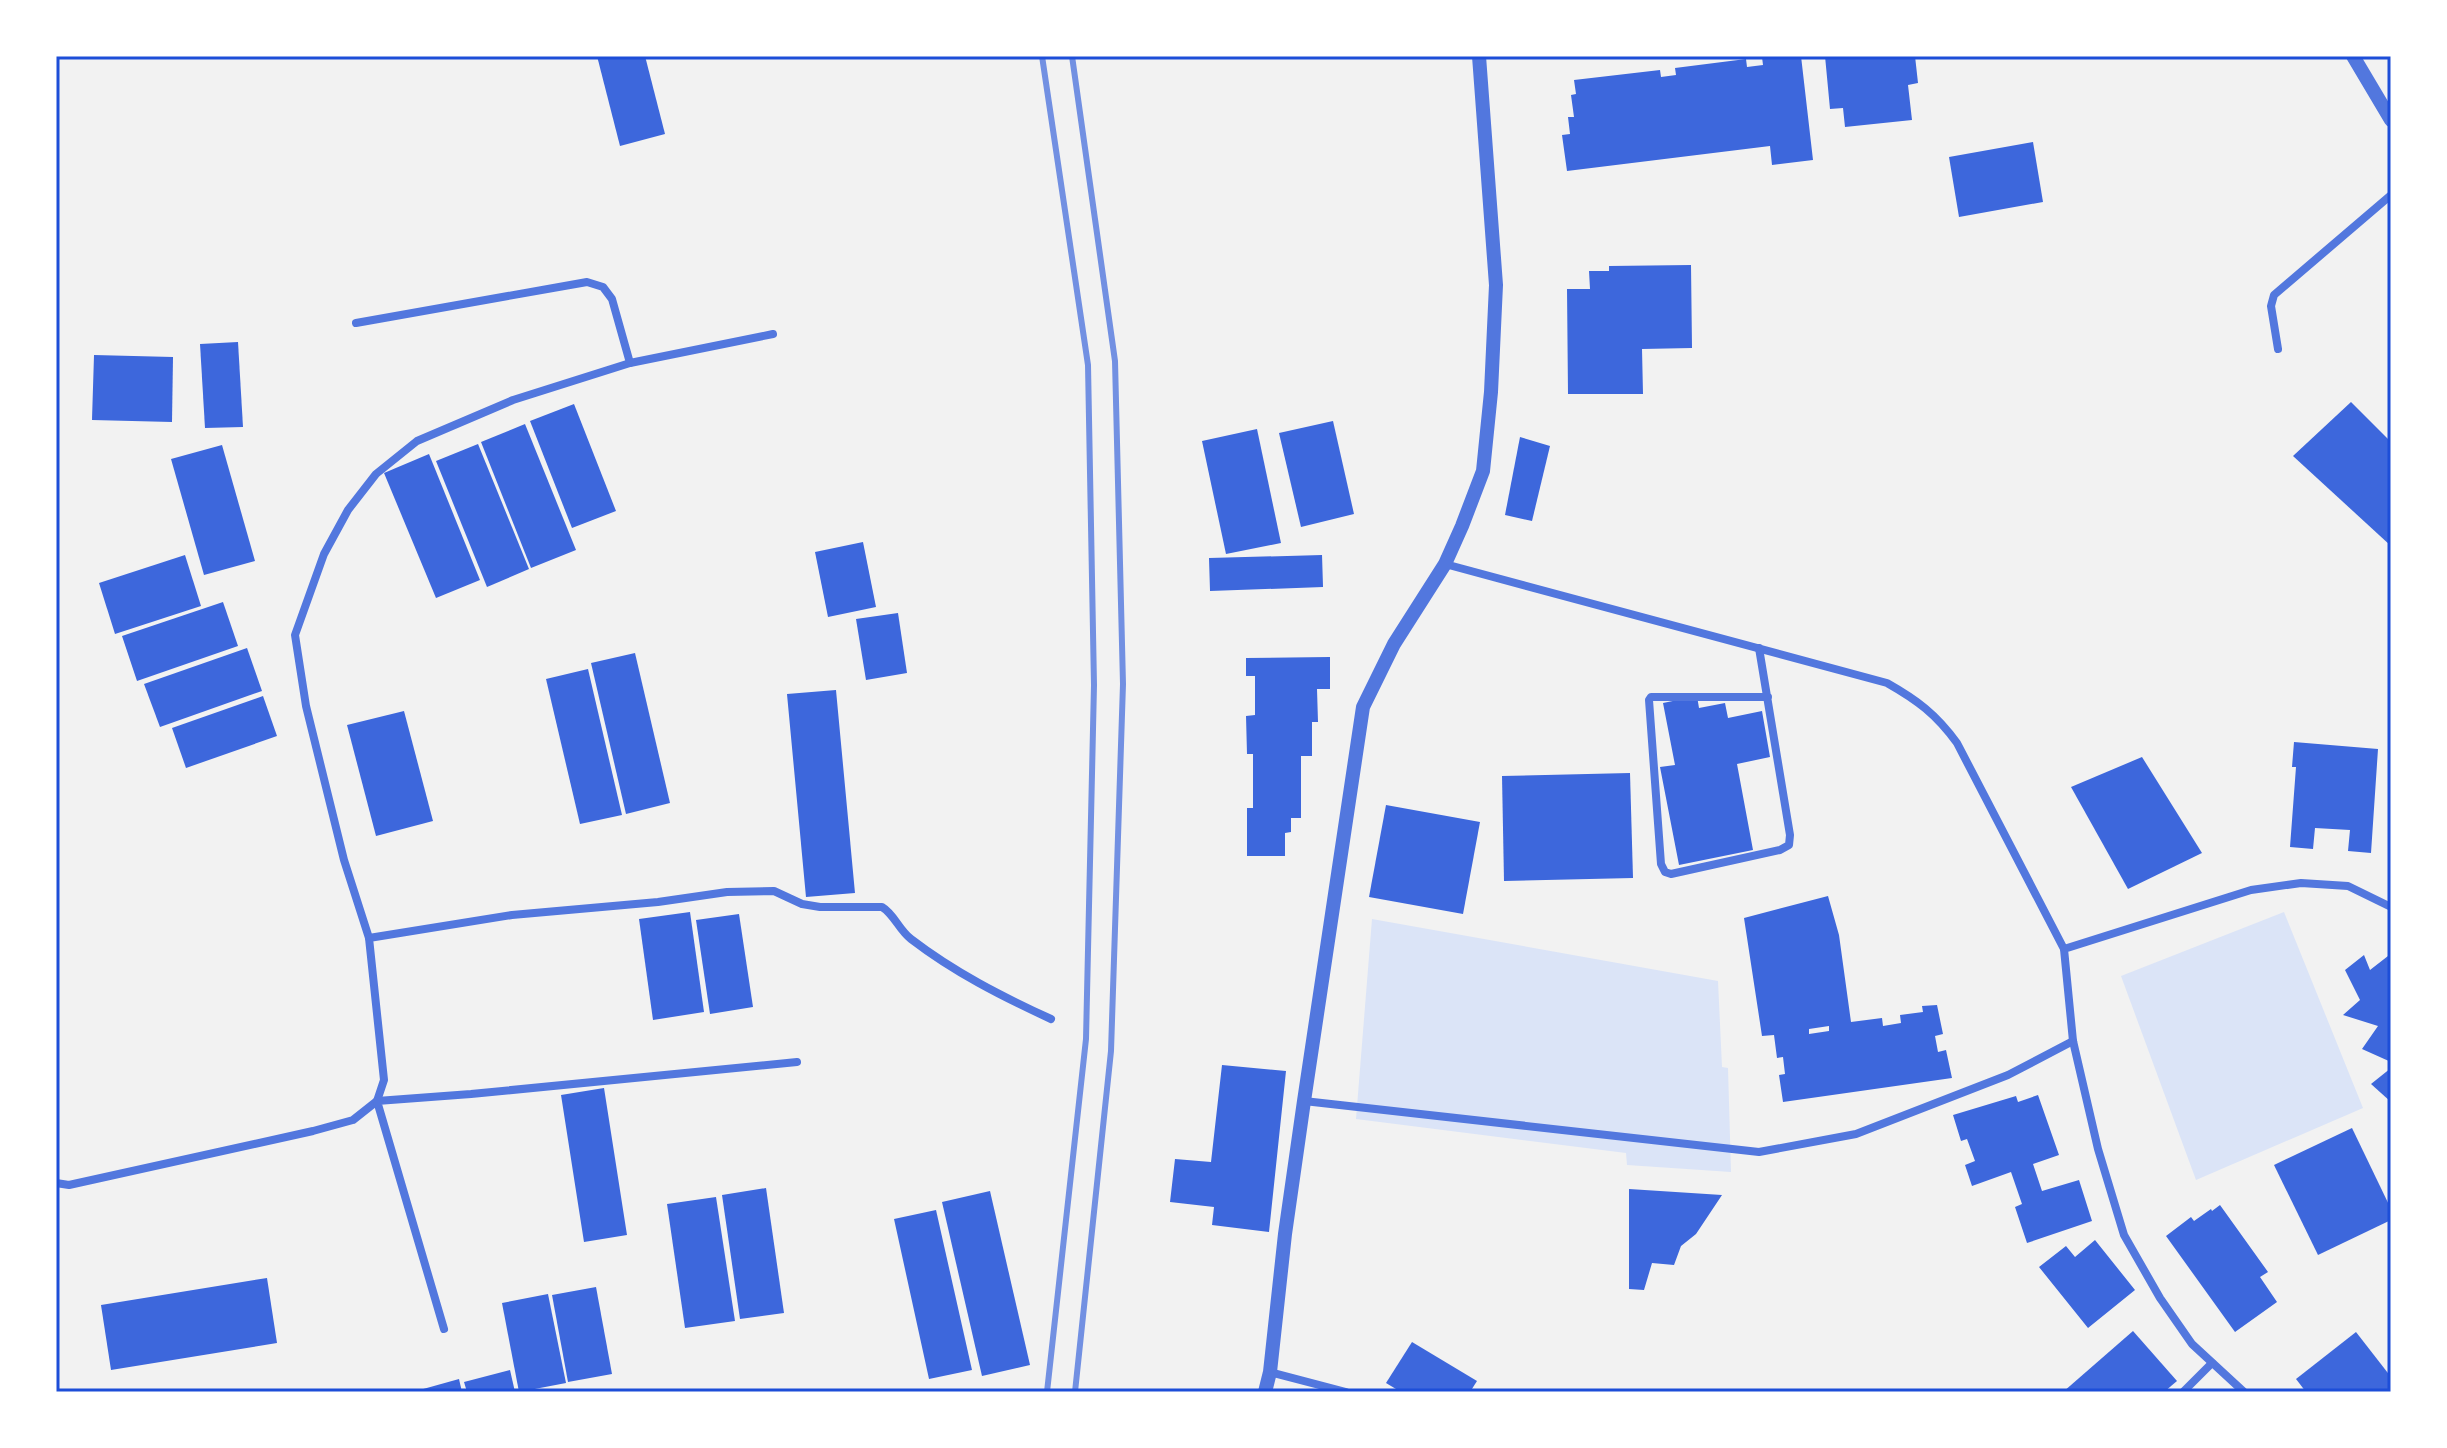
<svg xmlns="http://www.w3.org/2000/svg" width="2447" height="1448" font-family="Inter,sans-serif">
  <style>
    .green { fill: #dbe4f7 }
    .building { fill: #3d67dc; fill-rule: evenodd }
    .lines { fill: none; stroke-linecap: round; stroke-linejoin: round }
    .minor { stroke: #5277de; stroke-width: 8 }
    .tertiary { stroke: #5277de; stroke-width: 14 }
    .rail { stroke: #7290e2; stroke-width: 6 }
    .neatline { fill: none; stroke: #1d4ed8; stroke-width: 3 }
  </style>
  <rect width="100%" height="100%" fill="#f2f2f2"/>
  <!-- green -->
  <g class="green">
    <polygon points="2284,912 2363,1108 2196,1180 2121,976"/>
    <polygon points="1372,919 1718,981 1722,1067 1728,1068 1731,1172 1627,1165 1626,1153 1356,1119"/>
  </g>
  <!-- building -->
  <g class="building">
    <polygon points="597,56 645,56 665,134 620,146"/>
    <polygon points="1801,56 1813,160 1772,165 1770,146 1567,171 1562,135 1570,134 1568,117 1574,117 1571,95 1576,94 1574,80 1660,70 1661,77 1676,75 1675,68 1746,59 1747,67 1763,65 1762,57"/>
    <polygon points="1825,56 1915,56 1918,83 1908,85 1912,120 1845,127 1843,108 1830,109"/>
    <polygon points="2033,142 2043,202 1959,217 1949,157"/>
    <polygon points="1691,265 1692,348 1642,349 1643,394 1568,394 1567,289 1590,289 1589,271 1609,271 1609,266"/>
    <polygon points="238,342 243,427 205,428 200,344"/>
    <polygon points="94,355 173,357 172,422 92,420"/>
    <polygon points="2351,402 2391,442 2391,546 2293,456"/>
    <polygon points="574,404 616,511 572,528 530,421"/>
    <polygon points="1333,421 1354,514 1301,527 1279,433"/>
    <polygon points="525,424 576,550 531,568 481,442"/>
    <polygon points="1257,429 1281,543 1226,554 1202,441"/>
    <polygon points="1520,437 1550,446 1532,521 1505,515"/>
    <polygon points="478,444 529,569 487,587 436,461"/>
    <polygon points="222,445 255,561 204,575 171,459"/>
    <polygon points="429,454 480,580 436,598 384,473"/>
    <polygon points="863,542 876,607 828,617 815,552"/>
    <polygon points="185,555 201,606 115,634 99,583"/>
    <polygon points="1322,555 1323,587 1210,591 1209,558"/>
    <polygon points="223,602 238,646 137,681 122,636"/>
    <polygon points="898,613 907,673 866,680 856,619"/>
    <polygon points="247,648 262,691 160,727 144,684"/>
    <polygon points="635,653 670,803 626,814 591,663"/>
    <polygon points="1330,657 1330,689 1317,689 1318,722 1312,722 1312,756 1301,756 1301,818 1291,818 1291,832 1285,833 1285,856 1247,856 1247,808 1253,808 1253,754 1247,754 1246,716 1255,715 1255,676 1246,676 1246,658"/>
    <polygon points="588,669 622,815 580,824 546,679"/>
    <polygon points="836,690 855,893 806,897 787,694"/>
    <polygon points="263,696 277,736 186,768 172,728"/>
    <polygon points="1697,696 1699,708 1725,703 1728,718 1762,711 1770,757 1737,764 1753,850 1679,865 1660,767 1675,765 1663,703"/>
    <polygon points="404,711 433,821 376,836 347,725"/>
    <polygon points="2294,742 2378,749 2371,853 2348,851 2350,830 2315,828 2313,849 2290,847 2296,767 2292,767"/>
    <polygon points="2142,757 2202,853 2128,889 2071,787"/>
    <polygon points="1630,773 1633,878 1504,881 1502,776"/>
    <polygon points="1386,805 1480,822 1463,914 1369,897"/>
    <path d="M1828,896L1839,935L1851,1022L1882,1018L1883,1026L1901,1023L1900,1015L1923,1012L1922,1006L1937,1005L1943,1034L1935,1036L1938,1052L1946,1050L1952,1078L1783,1102L1779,1075L1785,1074L1783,1057L1777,1058L1774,1035L1762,1036L1744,918ZM1829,1026V1031L1809,1034V1029Z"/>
    <polygon points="690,912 704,1012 653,1020 639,919"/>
    <polygon points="739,914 753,1007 710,1014 696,920"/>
    <polygon points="2364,955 2370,970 2388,956 2391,957 2391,1062 2362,1049 2378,1026 2343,1015 2360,1000 2345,970"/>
    <polygon points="1222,1065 1286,1071 1269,1232 1212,1225 1214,1207 1170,1202 1175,1159 1211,1162"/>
    <polygon points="2391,1068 2391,1102 2371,1084"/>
    <polygon points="604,1088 627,1235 584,1242 561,1095"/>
    <polygon points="2038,1095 2059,1155 2033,1164 2042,1191 2079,1180 2092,1221 2027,1243 2015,1207 2022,1204 2011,1172 1972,1186 1965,1165 1975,1161 1967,1139 1961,1141 1953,1115 2016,1096 2018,1102"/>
    <polygon points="2352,1128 2391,1209 2391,1220 2318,1255 2274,1165"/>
    <polygon points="766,1188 784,1313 740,1319 722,1195"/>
    <polygon points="1629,1189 1722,1195 1696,1234 1681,1246 1674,1265 1652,1263 1644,1290 1629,1289"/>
    <polygon points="990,1191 1030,1365 982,1376 942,1202"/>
    <polygon points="716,1197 735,1321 685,1328 667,1204"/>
    <polygon points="2220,1205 2268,1272 2260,1277 2277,1302 2235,1332 2166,1236 2191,1217 2194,1221 2211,1209 2212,1211"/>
    <polygon points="936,1210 972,1370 929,1379 894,1219"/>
    <polygon points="2095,1240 2135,1290 2088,1328 2039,1267 2066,1246 2075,1257"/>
    <polygon points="267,1278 277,1343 111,1370 101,1305"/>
    <polygon points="596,1287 612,1374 568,1382 552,1295"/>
    <polygon points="548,1294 566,1383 519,1392 502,1303"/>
    <polygon points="2133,1331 2177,1381 2164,1392 2063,1392"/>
    <polygon points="2356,1332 2391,1377 2391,1392 2306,1392 2296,1379"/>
    <polygon points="1412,1342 1477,1381 1470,1392 1401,1392 1386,1383"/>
    <polygon points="510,1370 515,1392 467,1392 464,1382"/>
    <polygon points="459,1379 462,1392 416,1392 416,1391"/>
  </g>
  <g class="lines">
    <!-- minor -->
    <g class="minor">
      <polyline points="356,323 587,282 603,287 612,299 630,363"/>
      <polyline points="2278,349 2271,306 2274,295 2391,195"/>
      <path d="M1445,564L1887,683C1917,700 1936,714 1957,743L2064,949"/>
      <polyline points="1759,648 1790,835 1789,845 1780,850 1671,874 1665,872 1661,864 1649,700 1651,697 1768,697"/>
      <polyline points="369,938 344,860 306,706 295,635 324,554 348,510 376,474 417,441 513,400 630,363 773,334"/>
      <polyline points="1304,1101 1759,1152 1856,1134 2008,1075 2073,1041"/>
      <path d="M56,1183L69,1185L313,1131L353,1120L377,1101L384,1080L369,938L512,915L658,902L727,892L774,891L802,904L820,907H882C894,914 899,930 911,939C954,972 1001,996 1051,1019"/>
      <polyline points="444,1329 377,1101 471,1094 797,1062"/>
      <polyline points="1270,1372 1346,1392"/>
      <polyline points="2183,1392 2212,1363"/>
      <polyline points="2244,1392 2192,1344 2160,1298 2124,1235 2098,1149 2073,1041 2064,949 2251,890 2301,883 2348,886 2391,907"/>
    </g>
    <!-- tertiary -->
    <g class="tertiary">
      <polyline points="2353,56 2391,120"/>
      <polyline points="1265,1392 1270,1372 1285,1234 1304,1101 1363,707 1394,644 1445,564 1462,526 1483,471 1491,392 1496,285 1479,56"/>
    </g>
    <!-- rail -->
    <g class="rail">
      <polyline points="1042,56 1088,365 1094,685 1086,1039 1047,1392"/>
      <polyline points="1072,56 1115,361 1123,684 1111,1051 1075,1392"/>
    </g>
  </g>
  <!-- border -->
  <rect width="2447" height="1448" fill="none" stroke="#ffffff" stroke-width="116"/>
  <rect x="58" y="58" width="2331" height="1332" class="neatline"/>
</svg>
